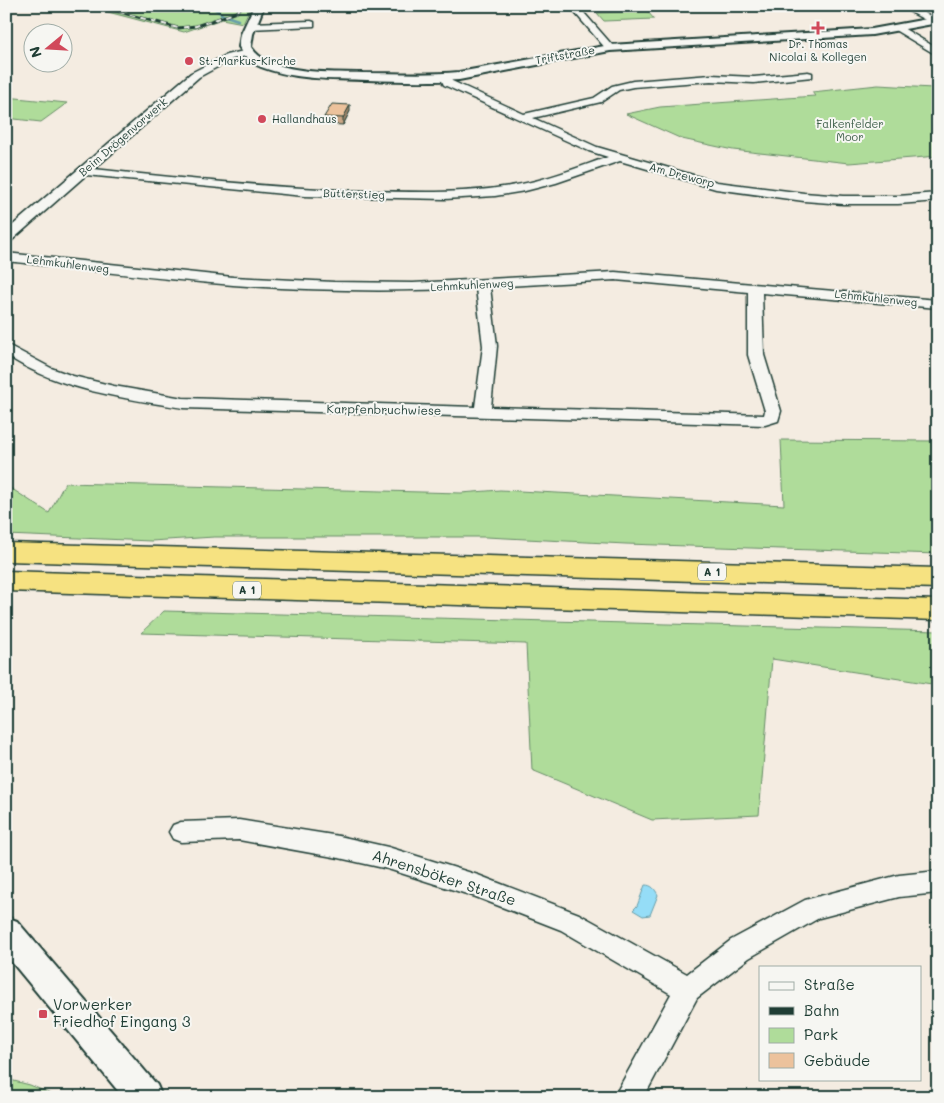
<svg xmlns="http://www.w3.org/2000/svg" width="944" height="1103" font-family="Mali,sans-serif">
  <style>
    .green { fill: #afdc9a; stroke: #678c67 }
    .water { fill: #95ddf7; stroke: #669da9 }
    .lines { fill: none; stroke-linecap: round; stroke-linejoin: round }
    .stream { stroke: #669da9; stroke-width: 2.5 }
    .minor-casing { stroke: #1f3d34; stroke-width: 3 }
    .tertiary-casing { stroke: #1f3d34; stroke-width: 4 }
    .motorway-casing { stroke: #1f3d34; stroke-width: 3 }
    .minor { fill: #f6f6f2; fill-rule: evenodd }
    .tertiary { fill: #f6f6f2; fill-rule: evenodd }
    .motorway { fill: #f6e281; fill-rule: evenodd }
    .rail-casing { stroke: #1f3d34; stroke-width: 3 }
    .rail { stroke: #f6f6f2; stroke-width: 2; stroke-dasharray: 5.5; stroke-linecap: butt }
    .wall { fill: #cba786; stroke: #1f3d34 }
    .shaded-wall { fill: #a5886d; stroke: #1f3d34 }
    .building { fill: #ecc29c; stroke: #1f3d34 }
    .poi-dot { fill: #d1495b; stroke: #f6f6f2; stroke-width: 2 }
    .labels { text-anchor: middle; stroke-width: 4; stroke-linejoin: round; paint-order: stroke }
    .far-poi-label { font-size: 11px; fill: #1f3d34; stroke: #f6f6f2; text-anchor: start }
    .far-street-label { font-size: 11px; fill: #1f3d34; stroke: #f6f6f2 }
    .far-park-label { font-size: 11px; fill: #3c5d48; stroke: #f6f6f2 }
    .shield { fill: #f6f6f2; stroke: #60746d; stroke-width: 1 }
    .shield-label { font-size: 11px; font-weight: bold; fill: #1f3d34 }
    .street-label { font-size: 12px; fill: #1f3d34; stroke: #f6f6f2 }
    .near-street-label { font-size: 15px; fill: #1f3d34; stroke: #f6f6f2 }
    .near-poi-label { font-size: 15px; fill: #1f3d34; stroke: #f6f6f2; text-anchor: start }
  </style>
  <rect width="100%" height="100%" fill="#f4ece1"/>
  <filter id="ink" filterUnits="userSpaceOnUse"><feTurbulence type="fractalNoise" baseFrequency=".02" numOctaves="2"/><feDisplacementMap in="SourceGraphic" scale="10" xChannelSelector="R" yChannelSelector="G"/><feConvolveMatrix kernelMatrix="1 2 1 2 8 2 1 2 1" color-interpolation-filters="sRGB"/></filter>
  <g filter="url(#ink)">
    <!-- green -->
    <g class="green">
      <polygon points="85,6 251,6 243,23 222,19 184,32"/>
      <polygon points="647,11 654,19 604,21 597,13"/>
      <polygon points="878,85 933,88 938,90 938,156 849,163 733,150 682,139 626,114 660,107 815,96 812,92"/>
      <polygon points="6,97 67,103 41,122 6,118"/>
      <polygon points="781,440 938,441 938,554 626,544 486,537 214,537 151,541 6,535 6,485 49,513 65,483 461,493 500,490 784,505"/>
      <polygon points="164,611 938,631 938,685 772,659 759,815 652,820 532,770 526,644 141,633"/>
      <polygon points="6,1079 30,1085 58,1097 6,1097"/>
    </g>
    <!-- water -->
    <path class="water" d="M645,885C652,885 655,889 658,895L650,915L643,916L633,910L637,906Z"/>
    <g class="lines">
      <!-- stream -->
      <polyline class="stream" points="211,6 223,15 238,20"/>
      <!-- minor casing -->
      <g class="minor-casing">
        <g id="minor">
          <polygon points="569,6 578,6 613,46 613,50 607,50"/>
          <polygon points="899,6 910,6 937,19 938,22 931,23"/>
          <polygon points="311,21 314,22 314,26 250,29 245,26 250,23"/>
          <polygon points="898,25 938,49 938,56 895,30 895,26"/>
          <path d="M248,50L251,51V55L232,59L199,77L94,169C184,179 275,188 366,191C414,192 463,194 510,186C544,181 576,168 608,157L589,151L444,85L440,77L441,75H449L452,81L524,114L594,98L612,86L633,81L711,75L754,77L808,72L812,73V77L754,83L711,81L633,87L619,90L601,102L533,118L597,147L717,182L804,193L843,196H898L938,193V201L898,204H843L804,201L716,189L620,161L556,183L525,191L495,196L445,199L304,196L86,175L11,241L6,242V231L191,73L226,55Z"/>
          <path d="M6,253L233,277L334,282L413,283L615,272L938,300V308L762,293L764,355L781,411L778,421L765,425L183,408C123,398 58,390 6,355V344L51,368L73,376L114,386L183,398L475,407L483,346L476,288C395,292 314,291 233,285C157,279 82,269 6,261ZM615,280L748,292V355L765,411L764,415L491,407L497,346L490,287Z"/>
          <polygon points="239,820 339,836 388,847 478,875 579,914 687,974 731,940 805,900 899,875 938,871 938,893 899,897 819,918 749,958 697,998 644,1097 614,1097 671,994 561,930 476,897 388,869 339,858 239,840 181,842 173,839 169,832 173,825 181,822"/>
        </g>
      </g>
      <!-- tertiary casing -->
      <g class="tertiary-casing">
        <g id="tertiary">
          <path d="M254,6H264L253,34L251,47C255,53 261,58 268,61C296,74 333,72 363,73C395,73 427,75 459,72L610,45L872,29L938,17V23L872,35L610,51L459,80C428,82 398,81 367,80C332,79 295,80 261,67C251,63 245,56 239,47L241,34Z"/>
          <polygon points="6,917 17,921 157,1085 162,1097 123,1097 6,955"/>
        </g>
      </g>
      <!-- motorway casing -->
      <g class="motorway-casing">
        <g id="motorway">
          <polygon points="6,543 938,568 938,588 6,561"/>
          <polygon points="6,571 938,600 938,620 6,591"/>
        </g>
      </g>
      <!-- minor -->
      <use href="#minor" class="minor"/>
      <!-- tertiary -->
      <use href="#tertiary" class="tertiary"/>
      <!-- motorway -->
      <use href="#motorway" class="motorway"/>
      <!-- rail casing -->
      <g class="rail-casing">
        <polyline id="rail" points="98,6 178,28 196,26 223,17 237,12 242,6"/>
      </g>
      <!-- rail -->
      <use href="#rail" class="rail"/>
    </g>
    <!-- wall -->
    <polygon class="wall" points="350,111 343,125 325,124 324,117"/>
    <!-- shaded-wall -->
    <polygon class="shaded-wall" points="350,105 350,111 343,125 343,118"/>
    <!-- building -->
    <polygon class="building" points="332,104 350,105 343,118 324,117"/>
  </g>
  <!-- markers -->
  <g class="poi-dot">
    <path d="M815.5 20.5h5v5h5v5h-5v5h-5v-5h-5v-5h5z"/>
    <circle cx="189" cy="61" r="5"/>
    <circle cx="262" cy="119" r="5"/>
    <rect x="38" y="1009" width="10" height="10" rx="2.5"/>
  </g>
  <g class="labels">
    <!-- far-poi labels -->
    <g class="far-poi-label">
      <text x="818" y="48" text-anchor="middle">Dr. Thomas<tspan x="818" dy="13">Nicolai &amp; Kollegen</tspan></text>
      <text x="199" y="65">St.-Markus-Kirche</text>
      <text x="272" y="123">Hallandhaus</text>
    </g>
    <!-- far-street labels -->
    <g class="far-street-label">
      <text transform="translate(565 55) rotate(-10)" y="4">Triftstraße</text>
      <text transform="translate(123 137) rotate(-41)" y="4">Beim Drögenvorwerk</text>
      <text transform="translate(682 175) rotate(15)" y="4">Am Dreworp</text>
      <text transform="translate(354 194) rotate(2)" y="4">Butterstieg</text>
      <text transform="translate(68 264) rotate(7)" y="4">Lehmkuhlenweg</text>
      <text transform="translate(472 285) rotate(-3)" y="4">Lehmkuhlenweg</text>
      <text transform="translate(876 298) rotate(6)" y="4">Lehmkuhlenweg</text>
    </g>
    <!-- far-park labels -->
    <g class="far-park-label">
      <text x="850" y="128">Falkenfelder<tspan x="850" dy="13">Moor</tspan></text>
    </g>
    <!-- shield labels -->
    <g class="shield">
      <rect x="698" y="563.5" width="28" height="17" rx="4"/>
      <rect x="233" y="581.5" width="28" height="17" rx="4"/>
    </g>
    <g class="shield-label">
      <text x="712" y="576">A 1</text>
      <text x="247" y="594">A 1</text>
    </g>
    <!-- street labels -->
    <g class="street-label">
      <text transform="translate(384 410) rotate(1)" y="4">Karpfenbruchwiese</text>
    </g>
    <!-- near-street labels -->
    <g class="near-street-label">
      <text transform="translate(444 878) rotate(18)" y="5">Ahrensböker Straße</text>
    </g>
    <!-- near-poi labels -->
    <g class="near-poi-label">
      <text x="53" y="1010">Vorwerker<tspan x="53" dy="17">Friedhof Eingang 3</tspan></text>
    </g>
  </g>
  <!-- margin -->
  <rect width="944" height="1103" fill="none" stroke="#f6f6f2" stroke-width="25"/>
  <rect x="12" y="12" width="919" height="1078" fill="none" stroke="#1f3d34" stroke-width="2" filter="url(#ink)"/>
  <!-- legend -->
  <rect x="759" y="966" width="162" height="115" fill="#f6f6f2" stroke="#a0aca6"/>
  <rect x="769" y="982" width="25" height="8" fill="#f6f6f2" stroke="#a0aca6"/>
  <text x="804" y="990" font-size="15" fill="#1f3d34">Straße</text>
  <rect x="769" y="1007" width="25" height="8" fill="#1f3d34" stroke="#a0aca6"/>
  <text x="804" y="1016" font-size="15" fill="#1f3d34">Bahn</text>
  <rect x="769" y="1028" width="25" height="15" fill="#afdc9a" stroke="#a0aca6"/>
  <text x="804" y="1040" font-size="15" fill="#1f3d34">Park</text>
  <rect x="769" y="1053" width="25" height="15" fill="#ecc29c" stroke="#a0aca6"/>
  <text x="804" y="1066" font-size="15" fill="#1f3d34">Gebäude</text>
  <!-- north arrow -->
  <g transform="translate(48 48) rotate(252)"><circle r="24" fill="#f6f6f2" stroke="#a0aca6"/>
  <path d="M0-4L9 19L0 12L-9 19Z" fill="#d1495b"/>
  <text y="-8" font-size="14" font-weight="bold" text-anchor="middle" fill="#1f3d34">N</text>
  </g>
</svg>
